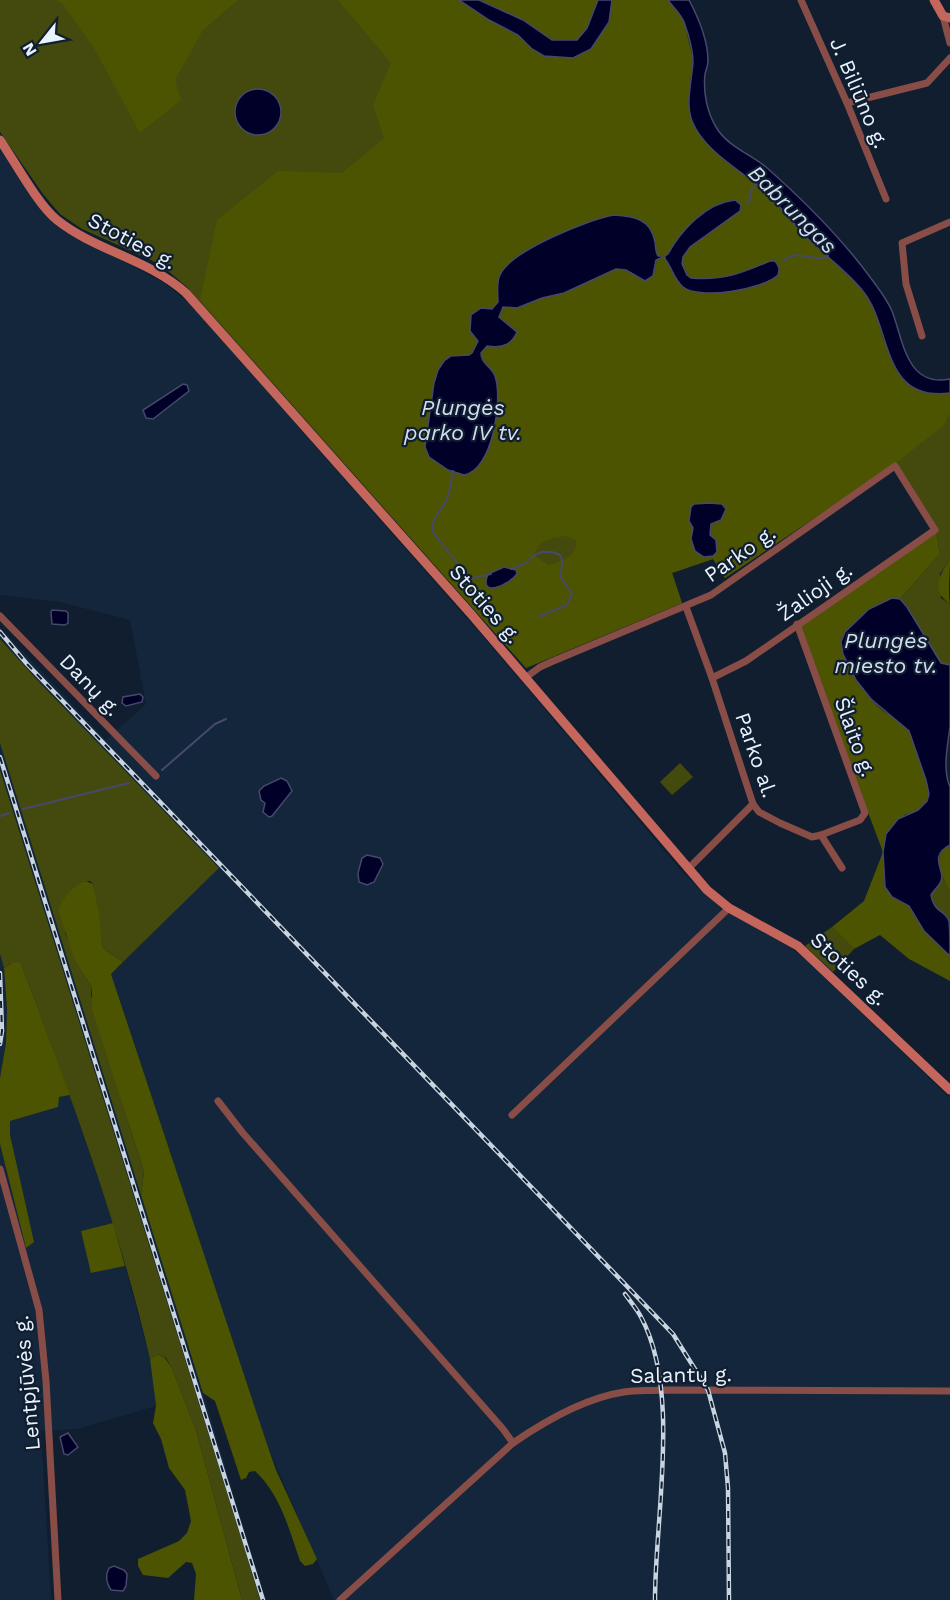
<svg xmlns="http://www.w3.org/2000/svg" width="950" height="1600" font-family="'Work Sans',sans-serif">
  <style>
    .built { fill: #14263c }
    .green { fill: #444a0e }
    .forest { fill: #4c5301; fill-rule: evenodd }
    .water { fill: #000029; stroke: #464969; stroke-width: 1.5 }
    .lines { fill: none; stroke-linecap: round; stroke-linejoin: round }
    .stream { stroke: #464969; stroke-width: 2 }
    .minor { stroke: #884d46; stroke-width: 7 }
    .secondary { stroke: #c4665c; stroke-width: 9 }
    .rail-casing { stroke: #c9d4e1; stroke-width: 4.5 }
    .rail { stroke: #101e2f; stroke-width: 2; stroke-dasharray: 7; stroke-linecap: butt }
    .labels { text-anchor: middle; stroke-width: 4.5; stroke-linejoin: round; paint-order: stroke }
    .street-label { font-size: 21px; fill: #e9f3ff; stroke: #101e2f }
    .water-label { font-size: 22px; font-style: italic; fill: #d3ddf1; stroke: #101e2f }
  </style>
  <rect width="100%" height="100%" fill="#101e2f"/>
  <!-- built -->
  <g class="built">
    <polygon points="0,149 42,211 50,220 68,233 163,282 191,305 499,655 684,874 719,906 790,947 803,957 950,1098 950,1600 334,1600 268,1447 111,974 219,868 41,684 0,639 0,627 106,740 146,704 130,620 59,602 0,595"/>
    <polygon points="0,743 203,1393 266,1600 260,1600 0,770"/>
    <polygon points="0,954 4,968 7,1009 6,1043 0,1078"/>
    <polygon points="70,1095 113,1223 81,1231 92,1273 125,1266 150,1359 156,1406 77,1429 41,1431 51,1600 0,1600 0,1144 26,1247 10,1135 10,1121 58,1107 59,1097"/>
  </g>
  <!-- green -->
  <g class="green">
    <path d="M0,0H459L489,20L591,49L612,0H668L691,119L884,341L933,394L950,393V559L940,574L941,598L950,604V665C947,665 944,665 941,663C928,654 914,614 900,599L940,554L936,530L896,464L725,578L713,559L672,573L682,603L526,668L187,287L168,271L151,260L82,229L60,214L43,194L0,132Z"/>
    <path d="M0,639L41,684L219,868L123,962C116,956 109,954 102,947L93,884L90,881H86L65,933L81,971L92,987L91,995L128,1122L144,1172L141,1195L0,743Z"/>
    <polygon points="680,763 693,777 672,795 660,782"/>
    <path d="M0,770L243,1544L260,1600H242L196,1430L172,1368L166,1358L158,1354L150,1359C119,1224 69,1093 21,963H12L4,968L0,954Z"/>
    <path d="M942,875L950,891V923C943,910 933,911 931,895L940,883Z"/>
    <polygon points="832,927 854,949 833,972 805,946"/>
  </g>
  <!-- forest -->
  <g class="forest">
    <polygon points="56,0 238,0 203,30 175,80 181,100 140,133 94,48 62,3"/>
    <path d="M338,0H459L489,20L506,27L518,35L532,49L544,56L572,58L591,49L609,22L612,0H668L684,21L693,59L689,93L722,157L764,191L807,237L863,290L876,314L884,341L895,370L907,382L918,389L933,394L950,393V413L943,426L896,463L725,578L713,559L672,573L682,603L526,668L200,300L217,220L278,171L342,173L384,138L373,105L391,63ZM614,215L639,219L655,241V251L658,256L655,272L640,279L626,270L616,269L564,293L542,298L517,308L503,307L499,318L516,329L499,348L487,346L481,353V359L495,376L497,390L433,400L434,383L451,356L469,355L478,341L473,337L481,308L492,309L498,302L497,282L515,257L572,228L601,217ZM682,232L690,247L683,257L682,264L691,278C723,281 742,273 770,261L775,278C740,296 718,289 680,285L665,259V256L668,254ZM566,536L576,540C579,555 560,563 548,565L534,555C538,539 552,538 566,536ZM504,567L513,580L501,587L492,588L488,574Z"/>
    <polygon points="479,0 598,0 587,28 577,40 552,40 509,14"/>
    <path d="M936,530L940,554L900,599L892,598L856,681C864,690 871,701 881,709C889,716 900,720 907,729C915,740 933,788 928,801C924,810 912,812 904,815L892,897L909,906L924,931L950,956V981L909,959L880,935L854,949L832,927L864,901L883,852L797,624Z"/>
    <path d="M950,559C950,574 948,590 950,604C930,590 939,576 950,559Z"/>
    <path d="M950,845V891C942,875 930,856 950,845Z"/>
    <path d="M86,881L93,884L99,914L102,947C109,954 116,956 123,962L111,974L268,1447L276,1470L317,1559L313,1564L305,1566L300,1561C289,1529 280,1494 255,1471L249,1472L246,1478L241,1480L215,1401L203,1393L141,1195L144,1172L92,1009V987L81,971L73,956L58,909C64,896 73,886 86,881Z"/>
    <polygon points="12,963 21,963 70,1095 59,1097 58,1107 10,1121 10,1135 34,1242 26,1248 0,1144 0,1078 6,1043 7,1009 4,968"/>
    <polygon points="113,1223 125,1266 91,1273 81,1231"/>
    <polygon points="158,1354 165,1358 172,1368 196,1430 242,1600 194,1600 196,1574 192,1563 186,1562 168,1578 143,1575 138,1566 138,1559 179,1541 187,1533 191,1521 185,1490 169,1468 161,1439 153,1423 156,1406 150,1359"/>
  </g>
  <!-- water -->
  <g class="water">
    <polygon points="459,0 479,0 523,20 552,40 577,40 587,28 598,0 612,0 609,22 591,49 573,58 544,56 532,49 518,35 489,20"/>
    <path d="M668,0H689C698,17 708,41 708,61C708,65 706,70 705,74C703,92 707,112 716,127C727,146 750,154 766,167C801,198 842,239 870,277C878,288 887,299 892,311C903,339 906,388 950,379V393C879,402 893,326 862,290C846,270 824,255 806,237C791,221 779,204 763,190C739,169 704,151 692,121C685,103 692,80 693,62C693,51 688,33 684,22C681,14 673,7 668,0Z"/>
    <circle cx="258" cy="112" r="23"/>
    <path d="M735,200L741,205L740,211L690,247L683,257L682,264L687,275L691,278C723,281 742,273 770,261H775C779,266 780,269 778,275C762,290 700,300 683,287C674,280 672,267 665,259V256L668,254C681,230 706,203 735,200Z"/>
    <path d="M614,215C634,216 651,219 655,242C656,248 655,251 658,256H661V258L656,260L653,276L645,281L626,270L616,269L564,293L542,298L517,308L503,307L499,317L517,332C511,346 501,348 487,346L481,353C481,364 491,366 495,376C503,399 493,470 464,475L448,470L429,457L425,447L434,383L438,370L444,361L451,356L469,355L472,353L478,341L470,331L471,315L481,308L492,309L498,302C498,293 496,283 500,275C510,251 589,219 614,215Z"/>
    <polygon points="183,384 187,385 189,391 153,419 146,418 143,410"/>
    <polygon points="709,503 722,504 726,509 721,520 711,524 710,535 716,540 717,552 713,556 704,557 695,551 691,539 693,528 689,521 691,507 694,504"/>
    <path d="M504,567L516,570L517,574C509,585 478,599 488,574Z"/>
    <path d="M892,598L900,599L907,607L941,663L950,665C950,685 950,707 950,726C948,745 942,769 950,787V845C926,858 948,871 940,883C938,887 934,890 931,895C934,913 945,910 949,921C950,931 950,945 950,956L924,931L909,906L892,897L885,887L883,852L886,834L898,819L918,810L927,801L929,794L926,780L909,731L871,699L856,680L843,654L841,642L845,632L869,609Z"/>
    <polygon points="52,610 66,611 68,613 68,623 65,625 52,624 51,612"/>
    <polygon points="140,694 143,697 142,702 126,706 122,703 123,697"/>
    <polygon points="281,778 287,781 292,791 272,816 269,817 263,812 265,803 261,800 259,791 264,786"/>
    <polygon points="367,855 380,858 383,864 374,882 367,885 359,882 358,873 362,858"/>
    <polygon points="68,1433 78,1447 68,1455 64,1454 60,1437"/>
    <path d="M114,1566L124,1570L127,1574L126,1586L123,1591L111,1590C106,1583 105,1576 109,1568Z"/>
  </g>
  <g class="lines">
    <!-- stream -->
    <g class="stream">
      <polyline points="747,203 750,201 751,190 757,184"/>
      <path d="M783,261C800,247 812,264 828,256"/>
      <path d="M453,471C451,479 451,488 448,496C444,508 431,518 432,531L467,576L473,578L491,574"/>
      <polyline points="511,569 526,563 534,555 542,552 552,552 560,555 562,560 561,577 572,594 567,605 538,617"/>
      <polyline points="162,770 215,724 226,719"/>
      <polyline points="23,809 129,783"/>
      <polyline points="0,816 9,813"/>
    </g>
    <!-- minor -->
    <g class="minor">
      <polyline points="801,0 847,103 886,199"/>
      <polyline points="943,16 950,43"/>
      <polyline points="847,103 927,83 950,58"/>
      <polyline points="922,336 906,284 902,243 950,222"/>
      <polyline points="686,607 712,678 753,804 759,812 780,823 812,837 821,835 842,868"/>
      <polyline points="0,616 156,776"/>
      <polyline points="797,624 865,813 860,820 821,835"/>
      <polyline points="525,678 540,667 551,662 711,595 895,466 935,530 746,661 712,678"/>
      <polyline points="688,869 753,804"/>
      <polyline points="218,1101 242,1132 503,1429 513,1443"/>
      <polyline points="512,1115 729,908"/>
      <polyline points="0,1169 39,1310 46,1381 58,1600"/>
      <path d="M340,1600L513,1443C545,1421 584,1398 624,1392C636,1390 649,1391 662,1390L950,1391"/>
    </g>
    <!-- secondary -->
    <g class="secondary">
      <polyline points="934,0 943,16 950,18"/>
      <path d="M0,140C15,162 38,205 57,220C96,251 148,259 186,293L471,614L707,890L729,908L798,946L950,1090"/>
    </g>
    <!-- rail casing -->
    <g class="rail-casing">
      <g id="rail">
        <polyline points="0,632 27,664 673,1334 708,1390 725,1453 728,1488 729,1600"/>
        <polyline points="0,757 263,1600"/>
        <polyline points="0,973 2,1031 0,1044"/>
        <path d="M625,1294C630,1301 637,1309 641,1317C681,1391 655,1516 655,1600"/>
      </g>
    </g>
    <!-- rail -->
    <use href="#rail" class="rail"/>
  </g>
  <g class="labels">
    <!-- street labels -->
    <g class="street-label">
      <text transform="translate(859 93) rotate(67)" y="7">J. Biliūno g.</text>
      <text transform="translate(132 241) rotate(28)" y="7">Stoties g.</text>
      <text transform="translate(740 554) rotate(-35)" y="7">Parko g.</text>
      <text transform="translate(815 592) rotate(-35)" y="7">Žalioji g.</text>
      <text transform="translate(485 604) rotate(49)" y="7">Stoties g.</text>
      <text transform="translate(90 685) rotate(46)" y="7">Danų g.</text>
      <text transform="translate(855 737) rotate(70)" y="7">Šlaito g.</text>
      <text transform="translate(756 755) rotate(71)" y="7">Parko al.</text>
      <text transform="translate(849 969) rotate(43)" y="7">Stoties g.</text>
      <text transform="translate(681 1375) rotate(-1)" y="7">Salantų g.</text>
      <text transform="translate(27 1383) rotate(-95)" y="7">Lentpjūvės g.</text>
    </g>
    <!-- water labels -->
    <g class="water-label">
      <text transform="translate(793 209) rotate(45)" y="8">Babrungas</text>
      <text x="463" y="415">Plungės<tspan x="463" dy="25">parko IV tv.</tspan></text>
      <text x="886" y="648">Plungės<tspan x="886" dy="25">miesto tv.</tspan></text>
    </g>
  </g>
  <!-- north arrow -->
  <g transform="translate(42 42) rotate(239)" stroke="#101e2f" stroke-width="4.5" paint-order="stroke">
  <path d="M0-4.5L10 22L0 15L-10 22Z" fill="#e9f3ff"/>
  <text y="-9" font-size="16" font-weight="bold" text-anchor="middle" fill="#e9f3ff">N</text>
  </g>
</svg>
